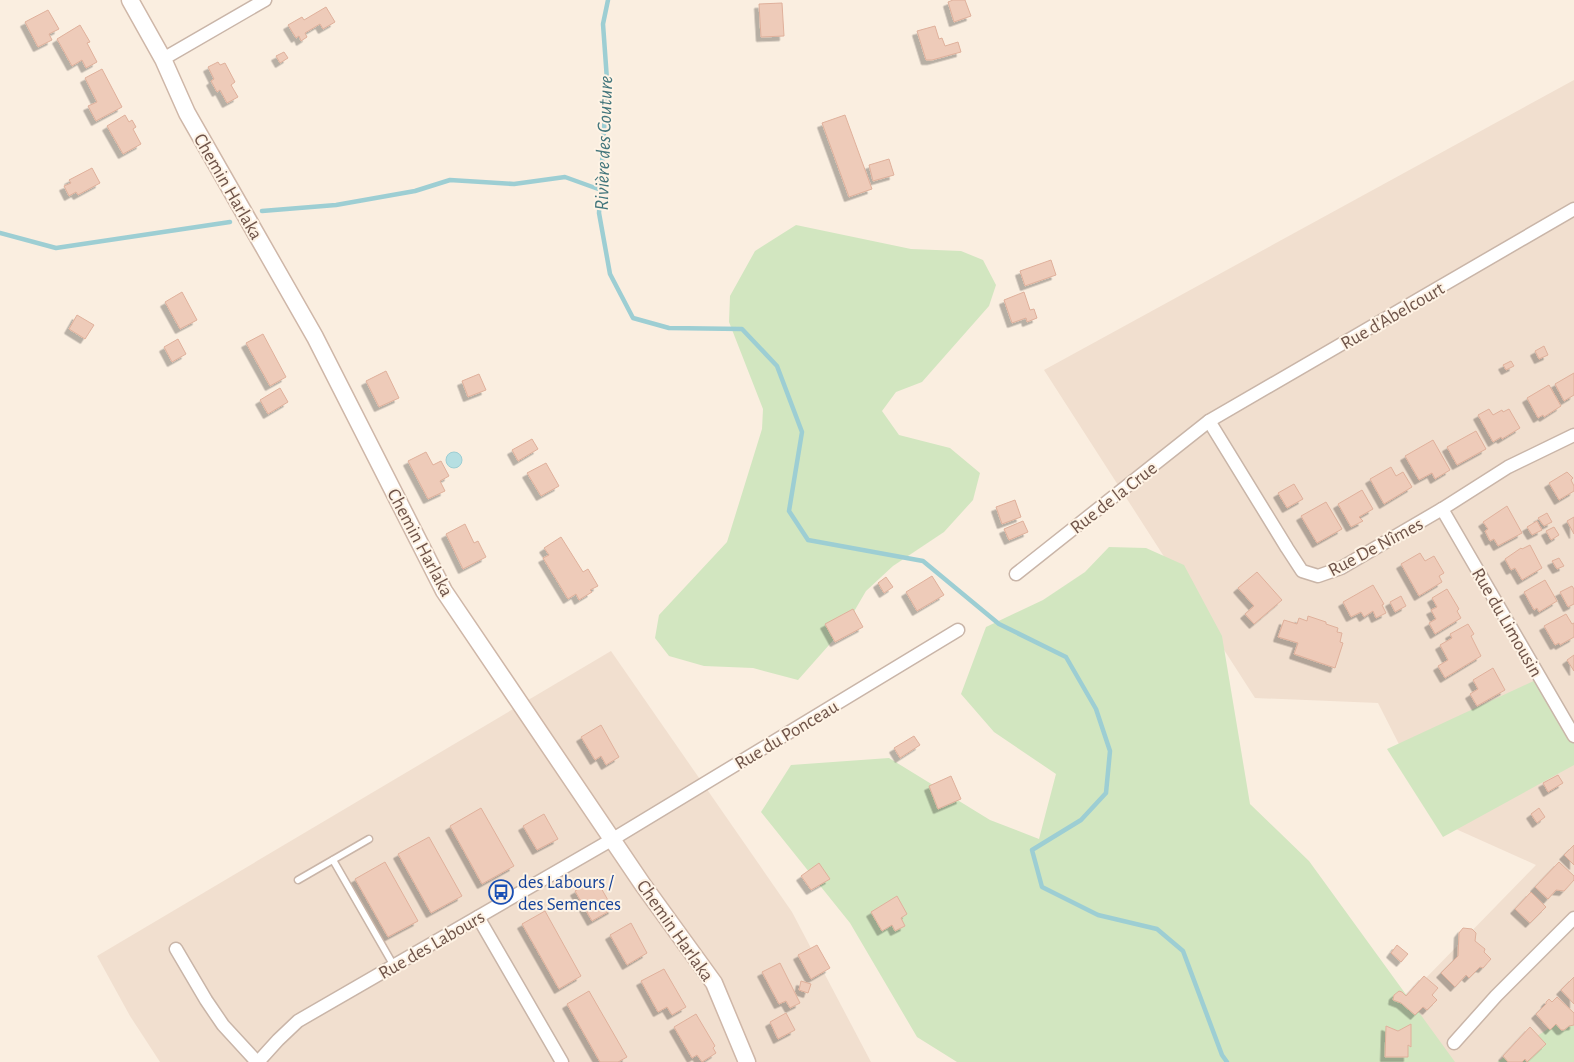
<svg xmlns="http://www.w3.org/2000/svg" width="1574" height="1062" font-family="'Alegreya Sans',sans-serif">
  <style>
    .residential { fill: #f1dfcf }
    .green { fill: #d2e6c0 }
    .water { fill: #b6dfe2; stroke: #9dced3 }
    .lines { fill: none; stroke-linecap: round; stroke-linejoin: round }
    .stream { stroke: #9dced3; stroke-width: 4.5 }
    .building { fill: #eecbb9; stroke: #dfb09b; filter: url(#shadow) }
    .lane-casing { stroke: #c9b5a8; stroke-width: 9 }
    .street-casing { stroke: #c9b5a8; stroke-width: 15 }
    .secondary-casing { stroke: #cfb7a8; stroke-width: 19 }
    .lane { stroke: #fff; stroke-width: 6 }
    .street { stroke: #fff; stroke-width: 12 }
    .secondary { stroke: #fff; stroke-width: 16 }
    .labels { text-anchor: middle; stroke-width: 4; stroke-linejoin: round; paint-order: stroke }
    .street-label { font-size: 19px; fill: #6f5449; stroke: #fef3e5 }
    .transit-label { font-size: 19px; fill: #164399; stroke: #fef3e5; text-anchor: start }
    .water-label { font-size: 20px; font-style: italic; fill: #42757b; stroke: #fef3e5 }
  </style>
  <defs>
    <filter id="shadow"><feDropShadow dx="-4.5" dy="4.5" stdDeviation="0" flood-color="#0004"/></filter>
  </defs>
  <rect width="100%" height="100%" fill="#faeee0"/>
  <!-- residential -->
  <g class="residential">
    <polygon points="1574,80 1574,1049 1562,1062 1448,1062 1385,1020 1536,865 1438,821 1378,703 1255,698 1044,370"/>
    <polygon points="611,651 792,912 871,1062 160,1062 130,1016 97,956"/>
  </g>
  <!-- green -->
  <g class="green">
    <polygon points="796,225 911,249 961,251 983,260 996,285 989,306 922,382 896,392 882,411 899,435 950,448 980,473 973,500 944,532 893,566 866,591 845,627 798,680 753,668 704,666 669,656 655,638 659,615 727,542 762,429 763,409 729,322 730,296 755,251"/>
    <polygon points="1109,547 1146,548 1184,565 1222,636 1250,804 1309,861 1455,1062 957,1062 917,1037 850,923 761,812 791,765 889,758 990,820 1039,839 1056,774 994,732 961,694 986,627 1043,600 1085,572"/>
    <polygon points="1540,678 1574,736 1574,765 1443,837 1387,749"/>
    <polygon points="1574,1012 1574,1062 1497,1062"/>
  </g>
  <!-- water -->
  <circle class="water" cx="454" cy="460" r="8"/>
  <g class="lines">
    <!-- stream -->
    <g class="stream">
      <polyline points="608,0 603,24 607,80 599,213 610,274 633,318 669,328 742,329 777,366 802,432 789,511 808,540 923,561 999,624 1066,657 1096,709 1110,751 1106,793 1081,820 1032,850 1042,887 1098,915 1157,929 1183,951 1222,1055 1227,1062"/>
      <polyline points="262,211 336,205 415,191 450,180 514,184 565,177 601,190"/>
      <polyline points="0,233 56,248 230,222"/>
    </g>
  </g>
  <!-- building -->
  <g class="building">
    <polygon points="953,0 965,0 971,16 954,22 948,2"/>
    <polygon points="782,3 784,36 761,37 759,4"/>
    <polygon points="326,7 335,22 323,29 320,24 305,33 307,37 301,41 299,36 296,38 288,25 302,17 304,20"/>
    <polygon points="48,10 59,29 49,34 52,40 38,47 25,22"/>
    <polygon points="80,25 90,42 87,43 97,62 86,68 82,60 72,66 57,39"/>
    <polygon points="935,26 939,39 942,38 945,46 958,42 961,52 932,60 926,60 917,31"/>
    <polygon points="284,52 288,58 280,63 276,56"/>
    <polygon points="218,62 220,65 225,63 235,82 231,85 238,97 227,103 220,90 217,92 211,81 214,79 208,67"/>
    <polygon points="102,69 122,107 96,121 88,106 97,102 85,78"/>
    <polygon points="125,115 129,122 132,120 136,127 133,129 141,144 123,154 107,126"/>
    <polygon points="845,115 872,189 849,197 822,123"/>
    <polygon points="889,159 894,175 873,181 869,165"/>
    <polygon points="92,168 100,183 78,195 76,192 69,196 64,186 71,183 69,180"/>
    <polygon points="1051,260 1056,275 1025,286 1020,271"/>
    <polygon points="182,292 197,320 180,329 165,302"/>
    <polygon points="1024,292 1030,310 1034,309 1037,318 1027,322 1026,318 1012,323 1004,300"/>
    <polygon points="77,315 94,325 85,339 69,329"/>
    <polygon points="263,334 286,377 270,386 246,343"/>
    <polygon points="178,339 186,354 172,362 164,347"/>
    <polygon points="1544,346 1548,355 1539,359 1535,351"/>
    <polygon points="1511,361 1514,366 1506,370 1503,365"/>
    <polygon points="386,371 399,398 379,407 366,381"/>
    <polygon points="1574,373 1574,395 1564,401 1555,384"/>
    <polygon points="479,374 486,390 468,397 462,381"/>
    <polygon points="1549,385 1561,406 1544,417 1543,415 1538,418 1527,398"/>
    <polygon points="280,388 288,402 268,414 260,400"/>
    <polygon points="1489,409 1493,415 1502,410 1503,412 1509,409 1520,428 1502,439 1501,437 1493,442 1478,415"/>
    <polygon points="1476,431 1486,449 1457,465 1447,447"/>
    <polygon points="532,439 538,449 518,461 512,450"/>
    <polygon points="1433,440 1450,470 1435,479 1432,473 1419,480 1405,456"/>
    <polygon points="426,452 433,465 441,461 449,476 440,481 445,491 428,499 408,461"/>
    <polygon points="546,463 559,486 541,496 527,473"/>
    <polygon points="1391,467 1396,476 1403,472 1412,487 1384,504 1370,479"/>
    <polygon points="1567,472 1573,478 1571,480 1574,486 1574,491 1559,500 1549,483"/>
    <polygon points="1294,484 1303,499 1287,508 1278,493"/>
    <polygon points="1362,490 1373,509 1359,517 1363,521 1351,527 1338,504"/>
    <polygon points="1015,500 1021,517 1002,524 996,507"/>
    <polygon points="1326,502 1342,529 1317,543 1301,516"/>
    <polygon points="1507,506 1522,533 1498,546 1494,539 1490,541 1485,531 1488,529 1483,522"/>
    <polygon points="1547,513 1552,522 1544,526 1538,518"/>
    <polygon points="1574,517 1574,534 1567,521"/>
    <polygon points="1023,521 1028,532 1009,540 1004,529"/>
    <polygon points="1537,521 1542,530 1532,535 1527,527"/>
    <polygon points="465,524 474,543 478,541 486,557 463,569 446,534"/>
    <polygon points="1554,527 1559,535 1551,540 1546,531"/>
    <polygon points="561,537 583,572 588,569 598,586 590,590 592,592 579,600 576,594 568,599 543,558 549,555 544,548"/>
    <polygon points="1530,545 1542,568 1522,580 1515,568 1511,570 1505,559 1521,548 1522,549"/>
    <polygon points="1420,553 1425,561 1434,556 1444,573 1439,576 1442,582 1419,596 1401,564"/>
    <polygon points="1559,558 1564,566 1557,569 1552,561"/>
    <polygon points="1257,572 1282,600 1254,624 1245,614 1254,606 1238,588"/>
    <polygon points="932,576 944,595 917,611 906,592"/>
    <polygon points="886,577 893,587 884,593 878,583"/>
    <polygon points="1545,580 1557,601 1539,612 1537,608 1534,610 1524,592"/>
    <polygon points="1373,585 1384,604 1382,605 1386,613 1376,618 1373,611 1364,617 1361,612 1351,617 1343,602"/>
    <polygon points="1572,586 1574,589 1574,604 1568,607 1560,592"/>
    <polygon points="1447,589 1459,609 1457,611 1461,618 1435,634 1429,623 1436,619 1431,610 1437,607 1432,598"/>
    <polygon points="1401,596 1406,606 1395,612 1390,602"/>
    <polygon points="853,609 863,627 835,642 825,624"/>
    <polygon points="1566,614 1572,624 1574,623 1574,637 1560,645 1559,643 1555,645 1544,626"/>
    <polygon points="1308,616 1326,622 1326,624 1338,628 1337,632 1342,633 1340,642 1343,643 1335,668 1294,654 1298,643 1278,637 1284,620 1297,624 1299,618 1307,621"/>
    <polygon points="1468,624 1474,634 1471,636 1481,656 1445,678 1438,666 1448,660 1440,645 1452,638 1450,634"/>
    <polygon points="1574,655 1574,671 1567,660"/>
    <polygon points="1493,668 1505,690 1477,706 1470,694 1478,689 1473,680"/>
    <polygon points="601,725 619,757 606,765 601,756 595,760 581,737"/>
    <polygon points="914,736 920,745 900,758 894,748"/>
    <polygon points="1558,775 1563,783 1548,792 1543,783"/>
    <polygon points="951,776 961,799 938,809 929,786"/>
    <polygon points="481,808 514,866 482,884 450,826"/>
    <polygon points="1539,808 1545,817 1537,823 1531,814"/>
    <polygon points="544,814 558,839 537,850 523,826"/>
    <polygon points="429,837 462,896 431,913 398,854"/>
    <polygon points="1574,845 1574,865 1564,855"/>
    <polygon points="385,862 418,921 388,937 355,879"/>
    <polygon points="1559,862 1574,876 1574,880 1564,891 1556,890 1548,899 1535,887"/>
    <polygon points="819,863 830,879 811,890 801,876"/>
    <polygon points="596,879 613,909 592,921 575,891"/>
    <polygon points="1531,892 1546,907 1530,923 1515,909"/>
    <polygon points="897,896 907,914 901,918 905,926 895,931 892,925 882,931 871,912"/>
    <polygon points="545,911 581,976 559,989 522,924"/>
    <polygon points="631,923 647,953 627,965 610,935"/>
    <polygon points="1463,928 1472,929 1476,933 1475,941 1485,949 1484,952 1491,959 1483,968 1480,967 1469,978 1466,975 1455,987 1441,973 1458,956 1459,933"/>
    <polygon points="817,945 830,968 811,979 798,955"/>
    <polygon points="1397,945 1408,954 1401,962 1391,953"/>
    <polygon points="780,963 800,1003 790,1008 786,1001 779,1004 762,972"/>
    <polygon points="664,969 686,1007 672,1015 667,1007 658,1012 641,981"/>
    <polygon points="1424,976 1438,988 1432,995 1437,1000 1427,1010 1423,1007 1415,1015 1401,1003 1393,1000 1394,995 1399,991 1402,992 1406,996"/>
    <polygon points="1574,977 1574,1004 1561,990"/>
    <polygon points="801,981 811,984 808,993 799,990"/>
    <polygon points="589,991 627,1057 618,1062 600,1062 567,1004"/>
    <polygon points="1557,997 1574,1013 1574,1025 1569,1026 1564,1030 1561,1030 1556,1024 1550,1030 1536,1014 1546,1004 1546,1002 1549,999 1552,1002"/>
    <polygon points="786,1013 795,1030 778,1039 770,1022"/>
    <polygon points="696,1014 715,1046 713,1048 716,1053 702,1062 697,1055 692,1058 674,1027"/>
    <polygon points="1411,1024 1411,1047 1408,1045 1408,1057 1385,1057 1386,1026 1398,1031"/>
    <polygon points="1530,1027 1546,1044 1527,1062 1525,1059 1522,1062 1508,1062 1503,1056"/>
  </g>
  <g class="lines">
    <!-- lane casing -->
    <g class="lane-casing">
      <g id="lane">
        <polyline points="333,860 394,966"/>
        <polyline points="298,880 369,839"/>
      </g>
    </g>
    <!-- street casing -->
    <g class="street-casing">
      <g id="street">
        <polyline points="163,59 265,0"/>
        <polyline points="1209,421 1287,548 1302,571 1318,576 1341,568 1442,509 1508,467 1574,435"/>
        <polyline points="1442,509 1574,736"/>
        <polyline points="1016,574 1209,421 1574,209"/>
        <polyline points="478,917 562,1062"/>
        <polyline points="176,949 206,1000 223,1025 257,1062"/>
        <polyline points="1454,1043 1496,996 1574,918"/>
        <polyline points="258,1062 278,1040 298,1021 613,839 958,630"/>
      </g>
    </g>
    <!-- secondary casing -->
    <g class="secondary-casing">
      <polyline id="secondary" points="130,0 163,59 187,113 315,337 444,591 643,885 714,983 747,1062"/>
    </g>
    <!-- lane -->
    <use href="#lane" class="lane"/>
    <!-- street -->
    <use href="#street" class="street"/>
    <!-- secondary -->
    <use href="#secondary" class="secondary"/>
  </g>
  <!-- icons -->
  <defs>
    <g id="bus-ring" transform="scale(1.25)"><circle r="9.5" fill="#fef3e5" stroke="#1a4fb4" stroke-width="1.5"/><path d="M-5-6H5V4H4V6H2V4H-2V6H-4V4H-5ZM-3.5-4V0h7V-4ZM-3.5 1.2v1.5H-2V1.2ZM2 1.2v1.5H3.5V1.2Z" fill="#1a4fb4"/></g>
  </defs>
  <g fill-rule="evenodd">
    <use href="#bus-ring" x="501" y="892"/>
  </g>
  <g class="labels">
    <!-- street labels -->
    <g class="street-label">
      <text transform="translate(229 186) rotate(60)" y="7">Chemin Harlaka</text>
      <text transform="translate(1392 315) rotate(-30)" y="7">Rue d'Abelcourt</text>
      <text transform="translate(1113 497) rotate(-38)" y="7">Rue de la Crue</text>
      <text transform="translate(421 542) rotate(62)" y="7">Chemin Harlaka</text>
      <text transform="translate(1375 546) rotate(-28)" y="7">Rue De Nîmes</text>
      <text transform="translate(1508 622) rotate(60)" y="7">Rue du Limousin</text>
      <text transform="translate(786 734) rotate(-31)" y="7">Rue du Ponceau</text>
      <text transform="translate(676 930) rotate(55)" y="7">Chemin Harlaka</text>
      <text transform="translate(431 944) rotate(-30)" y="7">Rue des Labours</text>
    </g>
    <!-- transit labels -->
    <g class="transit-label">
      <text x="518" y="888">des Labours /<tspan x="518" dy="22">des Semences</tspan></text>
    </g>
    <!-- water labels -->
    <g class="water-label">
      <text transform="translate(603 143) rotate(-88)" y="7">Rivière des Couture</text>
    </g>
  </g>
</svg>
